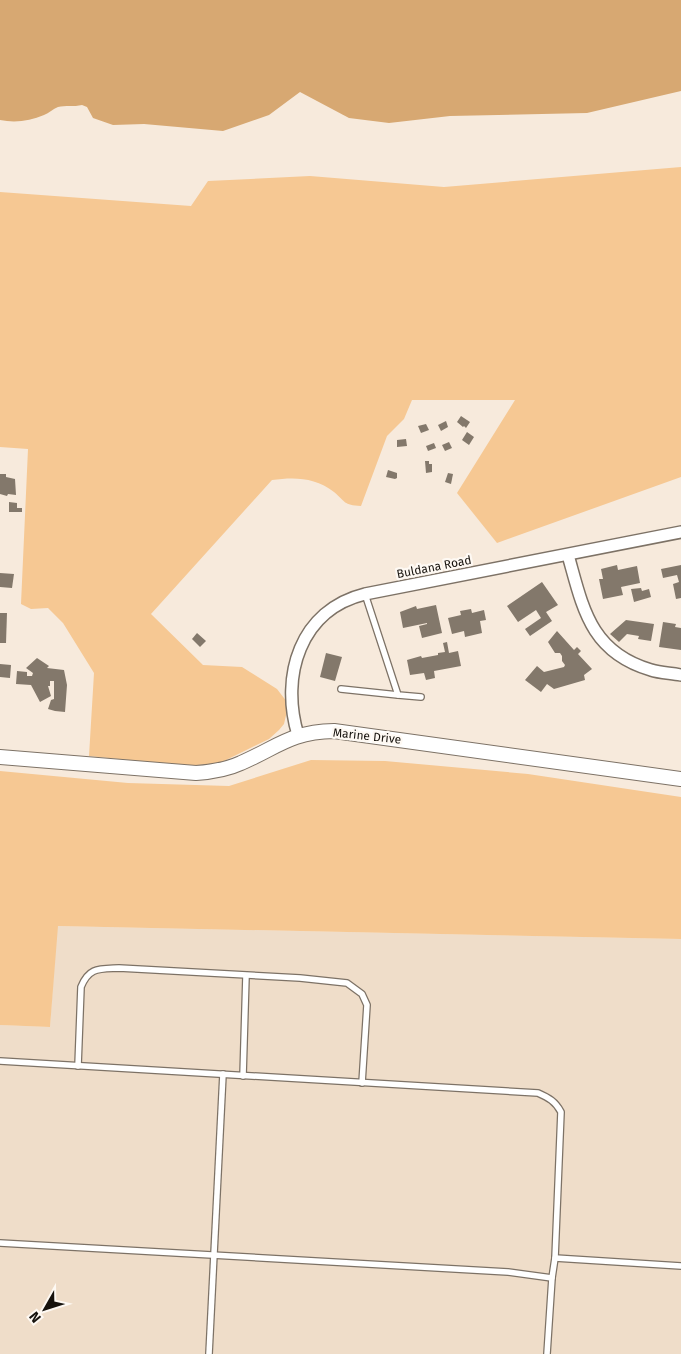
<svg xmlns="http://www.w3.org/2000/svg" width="681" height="1354" font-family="'Fira Sans',sans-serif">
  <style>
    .built { fill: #efddc9 }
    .green { fill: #f6c893 }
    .water { fill: #d7a872 }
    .building { fill: #83786b }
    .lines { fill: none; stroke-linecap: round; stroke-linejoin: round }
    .service-casing { stroke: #7d7266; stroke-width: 8 }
    .minor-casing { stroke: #7d7266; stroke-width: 14 }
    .tertiary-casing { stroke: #7d7266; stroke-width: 16 }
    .service { stroke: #fff; stroke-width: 5.5 }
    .minor { stroke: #fff; stroke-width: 11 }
    .tertiary { stroke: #fff; stroke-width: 14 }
    .labels { text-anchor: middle; stroke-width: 4.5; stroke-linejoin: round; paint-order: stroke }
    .street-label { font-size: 12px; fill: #16120d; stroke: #fef9f3 }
  </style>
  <rect width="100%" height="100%" fill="#f7eadc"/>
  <!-- built -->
  <polygon class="built" points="57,926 681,939 681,1354 0,1354 0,1025 50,1027"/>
  <!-- green -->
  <g class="green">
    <path d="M681,167V477L497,543L457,493L515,400H412L404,419L387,436L361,506C343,505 346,502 334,492C315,477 294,477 272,480L151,614L203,665L242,667L277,689L287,702V711L284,724L279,730L269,739L220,763L187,766L89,756L94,673L63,623L48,608L31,609L21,604L28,449L0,447V192L191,206L208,181L310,176L444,187Z"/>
    <polygon points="311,760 385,761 528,774 681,797 681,939 58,926 50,1027 0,1025 0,771 128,783 229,786"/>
  </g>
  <!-- water -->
  <path class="water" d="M0,0H681V91L587,113L450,116L389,123L349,118L300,92L269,115L223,131L144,124L113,125L93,118L87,107L82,105C74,107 65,105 58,107C53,109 49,113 44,115C30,121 15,123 0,120Z"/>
  <!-- building -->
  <g class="building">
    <polygon points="461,416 470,422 466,428 464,426 463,427 457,422"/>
    <polygon points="446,421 448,427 441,431 438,425"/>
    <polygon points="426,424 429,430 421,433 418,426"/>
    <polygon points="467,432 474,437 469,445 462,440"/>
    <polygon points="406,439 407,446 397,447 397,440"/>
    <polygon points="449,442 452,448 445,451 442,445"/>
    <polygon points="434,443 436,448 428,451 426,446"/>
    <polygon points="425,461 429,461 429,464 432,464 432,472 426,473"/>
    <polygon points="388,470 397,473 397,478 395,479 386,477"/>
    <polygon points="448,473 453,474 451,484 445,482"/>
    <polygon points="0,474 6,474 6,477 15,479 16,495 8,494 7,496 0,494"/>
    <polygon points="9,502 17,503 17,508 22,508 22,512 9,512"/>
    <polygon points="617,565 618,570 637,566 640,583 621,587 623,595 603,599 599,579 603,579 601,569"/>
    <polygon points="681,565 681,598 676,599 673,584 679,582 677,575 663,578 661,569"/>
    <polygon points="0,573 14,574 12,588 0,587"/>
    <polygon points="542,582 558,605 546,612 552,621 530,636 525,629 541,618 536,610 518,622 507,606"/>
    <polygon points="641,588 642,591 649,589 651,597 634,602 631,589"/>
    <polygon points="436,605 442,633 422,638 419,626 427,624 427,623 403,628 400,612 416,606 417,609"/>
    <polygon points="471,609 472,613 484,610 486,620 480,621 482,633 465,637 464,631 452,634 448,618 461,615 460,611"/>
    <polygon points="0,613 7,613 6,643 0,643"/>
    <polygon points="626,620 654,624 651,641 638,639 639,636 627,634 619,642 610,634"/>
    <polygon points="663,622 676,624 675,627 681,628 681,650 659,647"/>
    <polygon points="557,631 574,650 577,647 581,651 578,654 592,669 584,675 585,680 554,689 547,684 541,692 525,680 537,666 544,672 564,667 565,665 562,661 562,656 560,653 555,653 548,642"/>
    <polygon points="197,633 206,641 200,647 192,639"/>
    <polygon points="447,642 449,653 458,651 461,666 434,671 435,678 426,680 424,673 410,675 407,660 421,656 422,658 438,655 438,653 445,652 443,643"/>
    <polygon points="326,653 342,657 335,681 320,677"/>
    <polygon points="37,658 49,666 47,668 64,670 67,685 65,712 55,711 48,709 51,700 54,699 54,681 50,681 50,686 48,686 51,696 40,702 31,685 16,684 17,671 27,672 27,676 32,676 33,673 26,668"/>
    <polygon points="0,664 11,665 10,678 0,677"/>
  </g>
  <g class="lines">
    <!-- service casing -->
    <g class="service-casing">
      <g id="service">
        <polyline points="365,594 398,695 421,697"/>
        <polyline points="341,689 398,695"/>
        <path d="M0,1061L538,1093C549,1098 555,1101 561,1112L555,1258L552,1278L547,1354"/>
        <path d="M78,1066L81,987C89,967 99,969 119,968L300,978L347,983L362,994L367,1005L362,1083"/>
        <polyline points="243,1076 246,976"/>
        <polyline points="0,1243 508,1272 552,1278"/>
        <polyline points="555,1258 681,1266"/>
        <polyline points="209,1354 223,1074"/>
      </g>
    </g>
    <!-- minor casing -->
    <g class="minor-casing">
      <g id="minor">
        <path d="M568,555C583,608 590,652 651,670C660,673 671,673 681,675"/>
        <path d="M298,735C280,676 300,610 365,594L681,532"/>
      </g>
    </g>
    <!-- tertiary casing -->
    <g class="tertiary-casing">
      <path id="tertiary" d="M0,757L196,773C211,772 226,770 241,763C278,747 290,732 334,731L681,779"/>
    </g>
    <!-- service -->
    <use href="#service" class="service"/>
    <!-- minor -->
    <use href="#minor" class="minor"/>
    <!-- tertiary -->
    <use href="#tertiary" class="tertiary"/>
  </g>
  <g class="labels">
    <!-- street labels -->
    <g class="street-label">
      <text transform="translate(434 567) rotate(-11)" y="4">Buldana Road</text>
      <text transform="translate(367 736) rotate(6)" y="4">Marine Drive</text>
    </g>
  </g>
  <!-- north arrow -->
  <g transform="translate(45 1309) rotate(231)" stroke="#fef9f3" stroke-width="4" paint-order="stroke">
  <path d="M0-4L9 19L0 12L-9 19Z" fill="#16120d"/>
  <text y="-8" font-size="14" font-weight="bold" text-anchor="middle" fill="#16120d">N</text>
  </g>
</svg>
